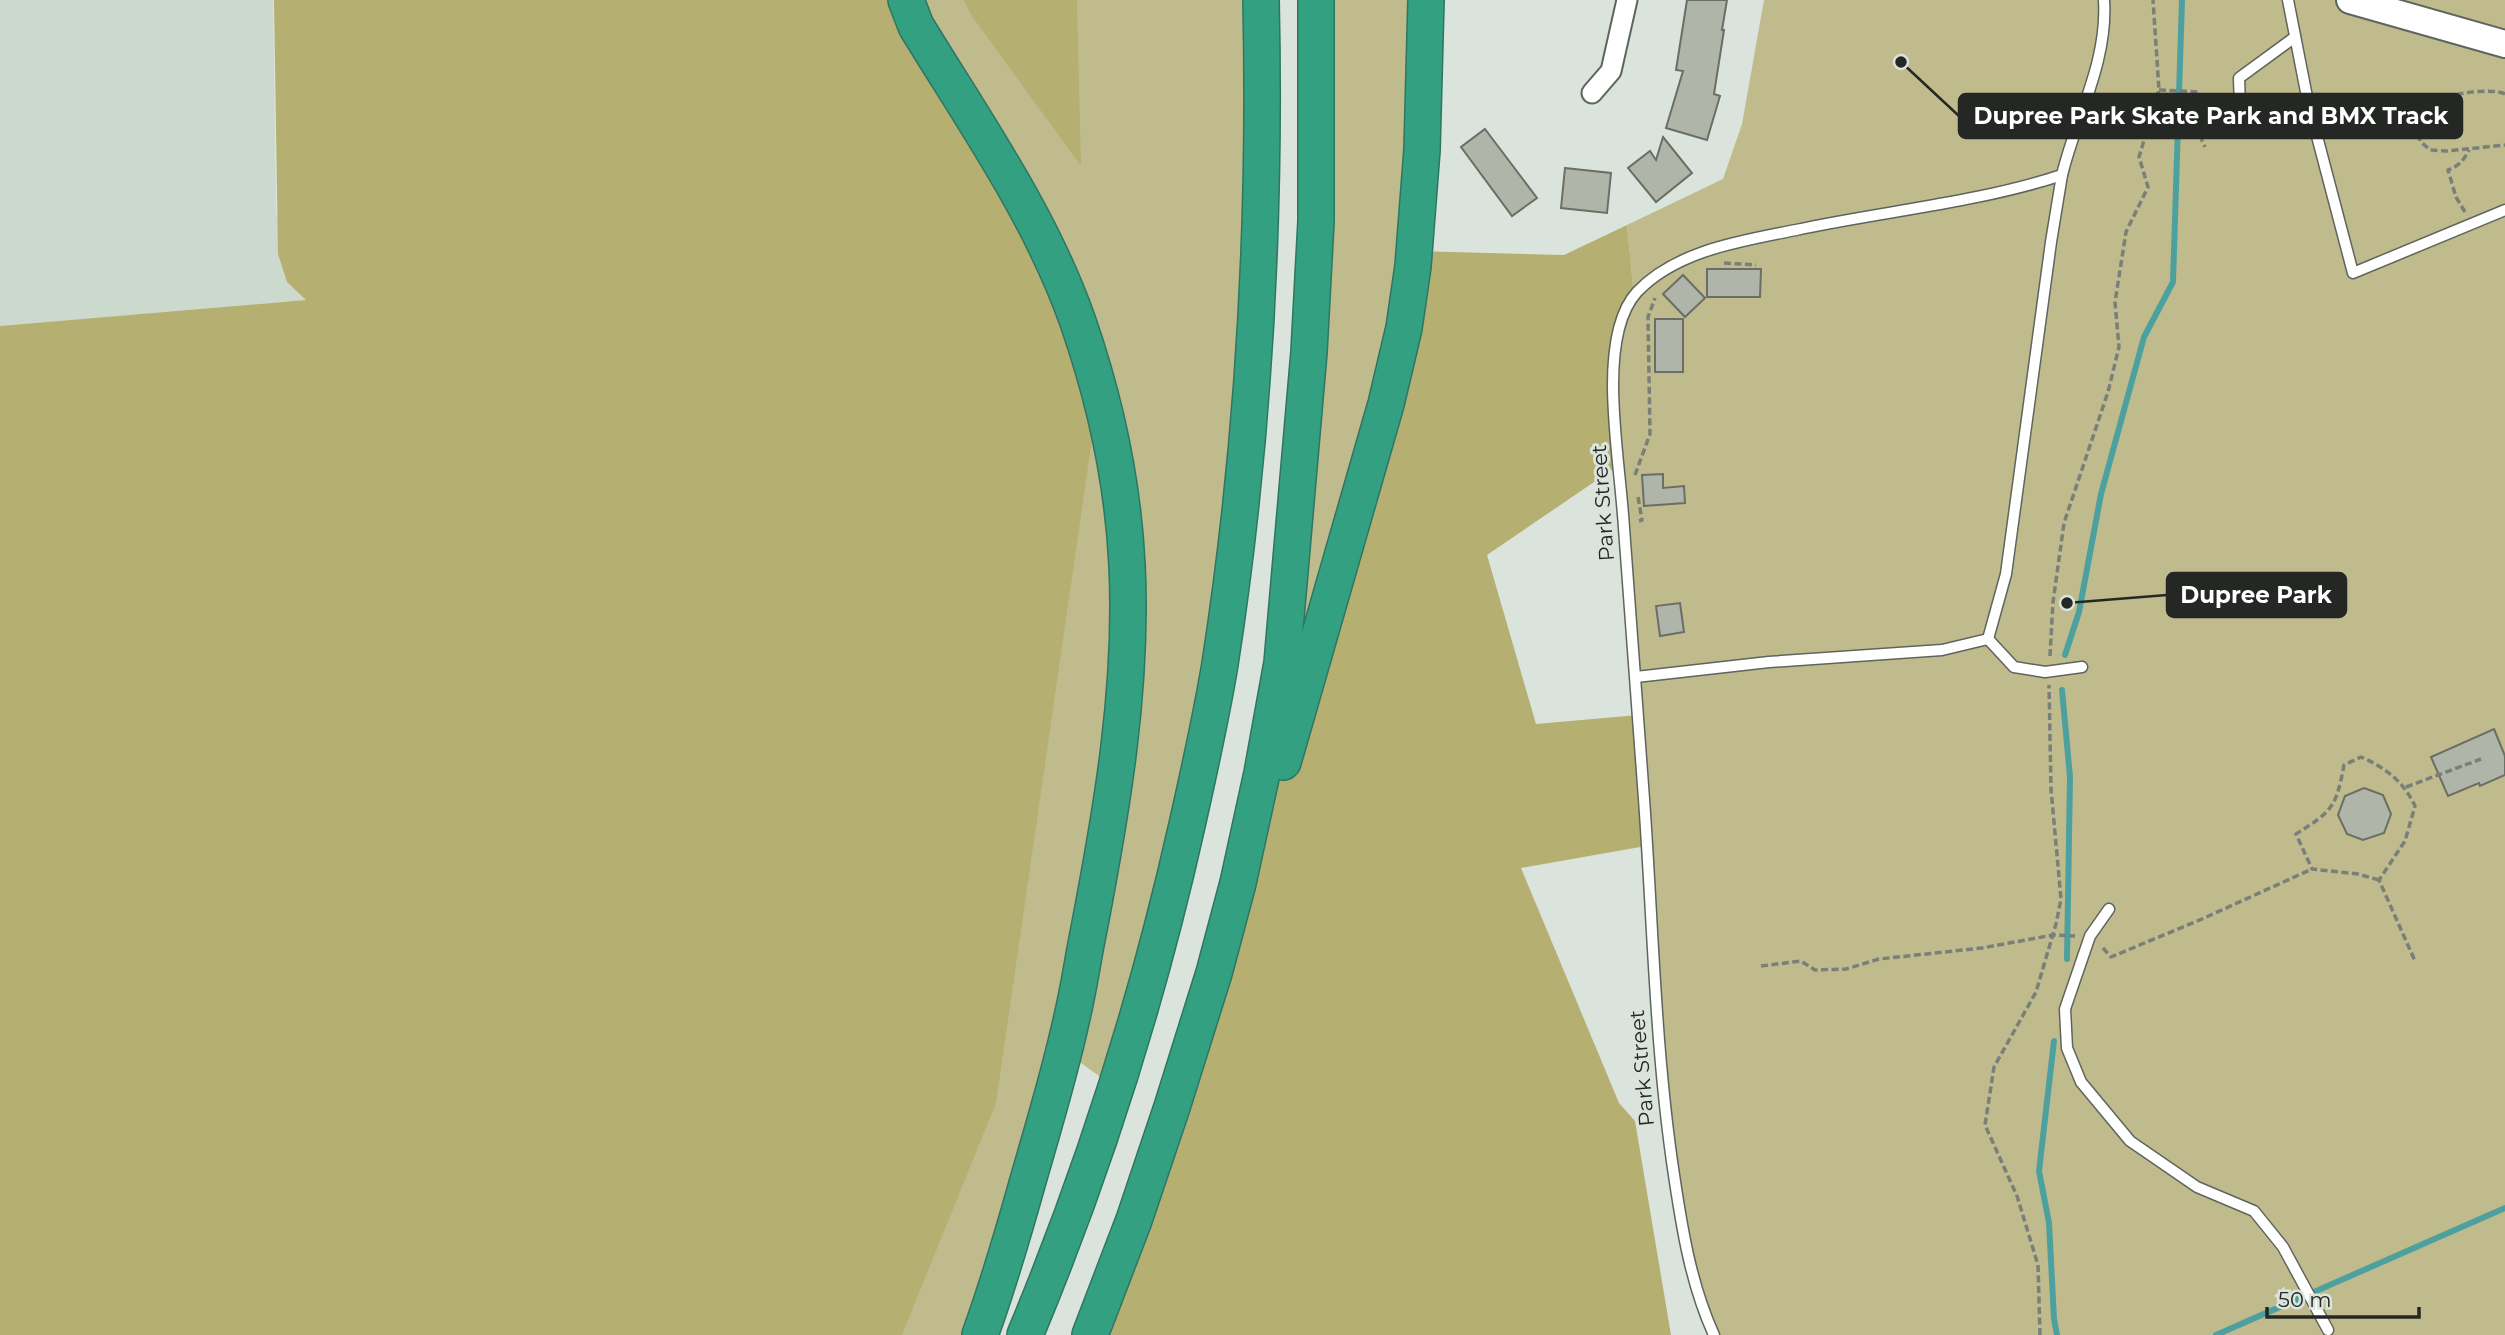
<svg xmlns="http://www.w3.org/2000/svg" width="2505" height="1335" font-family="Montserrat,sans-serif">
  <style>
    .built { fill: #ccdacd }
    .green { fill: #c0bb8c }
    .forest { fill: #b6af72 }
    .lines { fill: none; stroke-linecap: round; stroke-linejoin: round }
    .stream { stroke: #4ca19f; stroke-width: 6 }
    .building { fill: #b0b5aa; stroke: #6a6e65; stroke-width: 2 }
    .lane-casing { stroke: #5d655d; stroke-width: 13 }
    .street-casing { stroke: #5d655d; stroke-width: 23 }
    .secondary-casing { stroke: #5d655d; stroke-width: 30 }
    .highway-casing { stroke: #2e7661; stroke-width: 38 }
    .path { stroke: #797f79; stroke-width: 3.5; stroke-dasharray: 7 3.5; stroke-linecap: butt }
    .lane { stroke: #fff; stroke-width: 10 }
    .street { stroke: #fff; stroke-width: 19 }
    .secondary { stroke: #fff; stroke-width: 26 }
    .highway { stroke: #34a082; stroke-width: 35 }
    .labels { text-anchor: middle; stroke-width: 6; stroke-linejoin: round; paint-order: stroke }
    .street-label { font-size: 21px; fill: #242724; stroke: #dbe4dc }
    .leader { fill: none; stroke: #242724; stroke-width: 2.5 }
    .callout-dot { fill: #242724; stroke: #dbe4dc; stroke-width: 2.5 }
    .callout { fill: #242724; stroke: #242724; stroke-width: 2.5 }
    .callout-label { font-size: 23px; text-anchor: middle; font-weight: bold; fill: #fff }
  </style>
  <rect width="100%" height="100%" fill="#dbe4dc"/>
  <!-- built -->
  <polygon class="built" points="0,0 273,0 276,214 307,300 0,326"/>
  <!-- green -->
  <g class="green">
    <polygon points="906,0 1261,0 1240,501 1116,1088 1064,1051 966,1335 884,1335"/>
    <polygon points="1316,0 1426,0 1413,266 1288,747"/>
    <polygon points="1764,0 2505,0 2505,1335 1714,1335 1694,1279 1664,1110 1613,383 1619,326 1634,296 1627,225 1723,179 1742,124"/>
  </g>
  <!-- forest -->
  <g class="forest">
    <polygon points="274,0 906,0 1099,391 996,1103 902,1335 0,1335 0,326 306,300 287,282 278,254"/>
    <polygon points="964,0 1077,0 1081,166 971,15"/>
    <polygon points="1627,225 1634,296 1626,309 1613,383 1619,465 1487,555 1536,724 1638,715 1646,846 1521,868 1619,1103 1635,1121 1671,1335 1090,1335 1134,1220 1414,251 1564,255"/>
  </g>
  <g class="lines">
    <!-- stream -->
    <g class="stream">
      <polyline points="2065,655 2079,612 2101,494 2144,337 2173,282 2182,0"/>
      <polyline points="2062,690 2070,777 2067,959"/>
      <polyline points="2054,1041 2039,1171 2049,1223 2054,1319 2057,1335"/>
      <polyline points="2216,1335 2505,1208"/>
    </g>
  </g>
  <!-- building -->
  <g class="building">
    <polygon points="1687,0 1727,0 1722,30 1724,30 1714,94 1720,96 1707,140 1666,128 1683,71 1676,70"/>
    <polygon points="1485,129 1537,198 1512,216 1461,147"/>
    <polygon points="1663,137 1692,173 1656,202 1628,168 1650,151 1656,160"/>
    <polygon points="1565,168 1611,173 1607,213 1561,208"/>
    <polygon points="1707,269 1761,269 1760,297 1707,297"/>
    <polygon points="1683,275 1705,298 1685,317 1663,294"/>
    <rect x="1655" y="319" width="28" height="53"/>
    <polygon points="1663,474 1663,488 1684,486 1685,503 1644,506 1642,475"/>
    <polygon points="1680,603 1684,632 1660,636 1656,606"/>
    <polygon points="2494,729 2505,756 2505,775 2480,786 2479,783 2448,796 2431,757"/>
    <polygon points="2364,788 2383,795 2391,814 2384,833 2363,840 2347,834 2338,815 2345,796"/>
  </g>
  <g class="lines">
    <!-- lane casing -->
    <g class="lane-casing">
      <g id="lane">
        <polyline points="2288,0 2308,102 2353,273 2505,210"/>
        <polyline points="2295,37 2239,78 2240,108 2269,115 2308,102"/>
        <polyline points="1988,639 2014,667 2045,672 2082,667"/>
        <polyline points="1636,677 1769,662 1942,650 1988,639 2006,574 2051,242 2062,175"/>
        <polyline points="2109,909 2090,936 2065,1009 2067,1048 2081,1082 2130,1141 2197,1187 2254,1211 2283,1247 2328,1330"/>
        <path d="M1714,1335C1691,1285 1682,1229 1674,1175C1655,1050 1653,924 1644,799C1638,708 1631,618 1624,528C1621,481 1613,432 1613,385C1613,355 1616,315 1637,292C1677,250 1742,241 1796,230C1885,211 1976,203 2062,175C2076,117 2108,62 2104,0"/>
      </g>
    </g>
    <!-- street casing -->
    <g class="street-casing">
      <polyline id="street" points="1592,93 1611,71 1627,0"/>
    </g>
    <!-- secondary casing -->
    <g class="secondary-casing">
      <polyline id="secondary" points="2350,0 2505,44"/>
    </g>
    <!-- highway casing -->
    <g class="highway-casing">
      <g id="highway">
        <path d="M906,0L916,26C974,121 1041,216 1078,322C1105,400 1123,483 1127,565C1133,687 1112,809 1089,929C1083,958 1079,988 1072,1017C1060,1073 1043,1128 1027,1184C1013,1234 998,1285 980,1335"/>
        <polyline points="1283,762 1386,404 1404,328 1413,266 1422,150 1426,0"/>
        <path d="M1025,1335C1094,1170 1148,999 1187,825C1199,772 1211,718 1220,664C1254,444 1266,222 1261,0"/>
        <polyline points="1090,1335 1134,1220 1172,1107 1214,973 1238,883 1262,773 1282,663 1309,352 1316,221 1316,0"/>
      </g>
    </g>
    <!-- path -->
    <g class="path">
      <polyline points="2159,90 2200,92 2202,141 2205,147"/>
      <path d="M2505,94C2487,86 2431,96 2417,111L2420,141L2430,150L2447,151L2505,145"/>
      <path d="M2465,212L2456,197L2448,170C2459,166 2464,160 2469,150"/>
      <polyline points="1724,263 1756,265"/>
      <polyline points="1635,475 1650,434 1648,317 1655,298"/>
      <polyline points="1638,497 1642,520 1639,521"/>
      <polyline points="2050,656 2053,602 2064,523 2108,392 2119,347 2115,302 2126,232 2148,187 2139,157 2159,90 2153,0"/>
      <polyline points="2406,787 2481,759"/>
      <path d="M2379,880L2358,874L2312,869L2296,834C2332,811 2336,808 2344,765L2361,757C2386,768 2403,781 2415,806L2405,841L2379,880L2415,961"/>
      <polyline points="2103,948 2111,957 2202,919 2312,869"/>
      <polyline points="1761,966 1801,961 1815,970 1846,969 1879,959 1982,948 2053,935 2075,936"/>
      <polyline points="2040,1335 2038,1265 2017,1196 1985,1125 1994,1067 2036,992 2056,924 2061,899 2051,789 2049,685"/>
    </g>
    <!-- lane -->
    <use href="#lane" class="lane"/>
    <!-- street -->
    <use href="#street" class="street"/>
    <!-- secondary -->
    <use href="#secondary" class="secondary"/>
    <!-- highway -->
    <use href="#highway" class="highway"/>
  </g>
  <g class="labels">
    <!-- street labels -->
    <g class="street-label">
      <text transform="translate(1603 503) rotate(-94)" y="7">Park Street</text>
      <text transform="translate(1642 1068) rotate(-95)" y="7">Park Street</text>
    </g>
  </g>
  <!-- callouts -->
  <path class="leader" d="M1901 62L1959 116M2067 603L2167 595"/>
  <g class="callout-dot">
    <circle cx="1901" cy="62" r="7"/>
    <circle cx="2067" cy="603" r="7"/>
  </g>
  <g class="callout">
    <rect x="1959" y="94" width="503" height="44" rx="7"/>
    <rect x="2167" y="573" width="179" height="44" rx="7"/>
  </g>
  <g class="callout-label">
    <text x="2211" y="124">Dupree Park Skate Park and BMX Track</text>
    <text x="2256" y="603">Dupree Park</text>
  </g>
  <!-- scale -->
  <path d="M2267 1307v10h152v-10" fill="none" stroke="#242724" stroke-width="3.5"/>
  <text x="2278" y="1307" font-size="21" fill="#242724" stroke="#dbe4dc" stroke-width="5" paint-order="stroke">50 m</text>
</svg>
